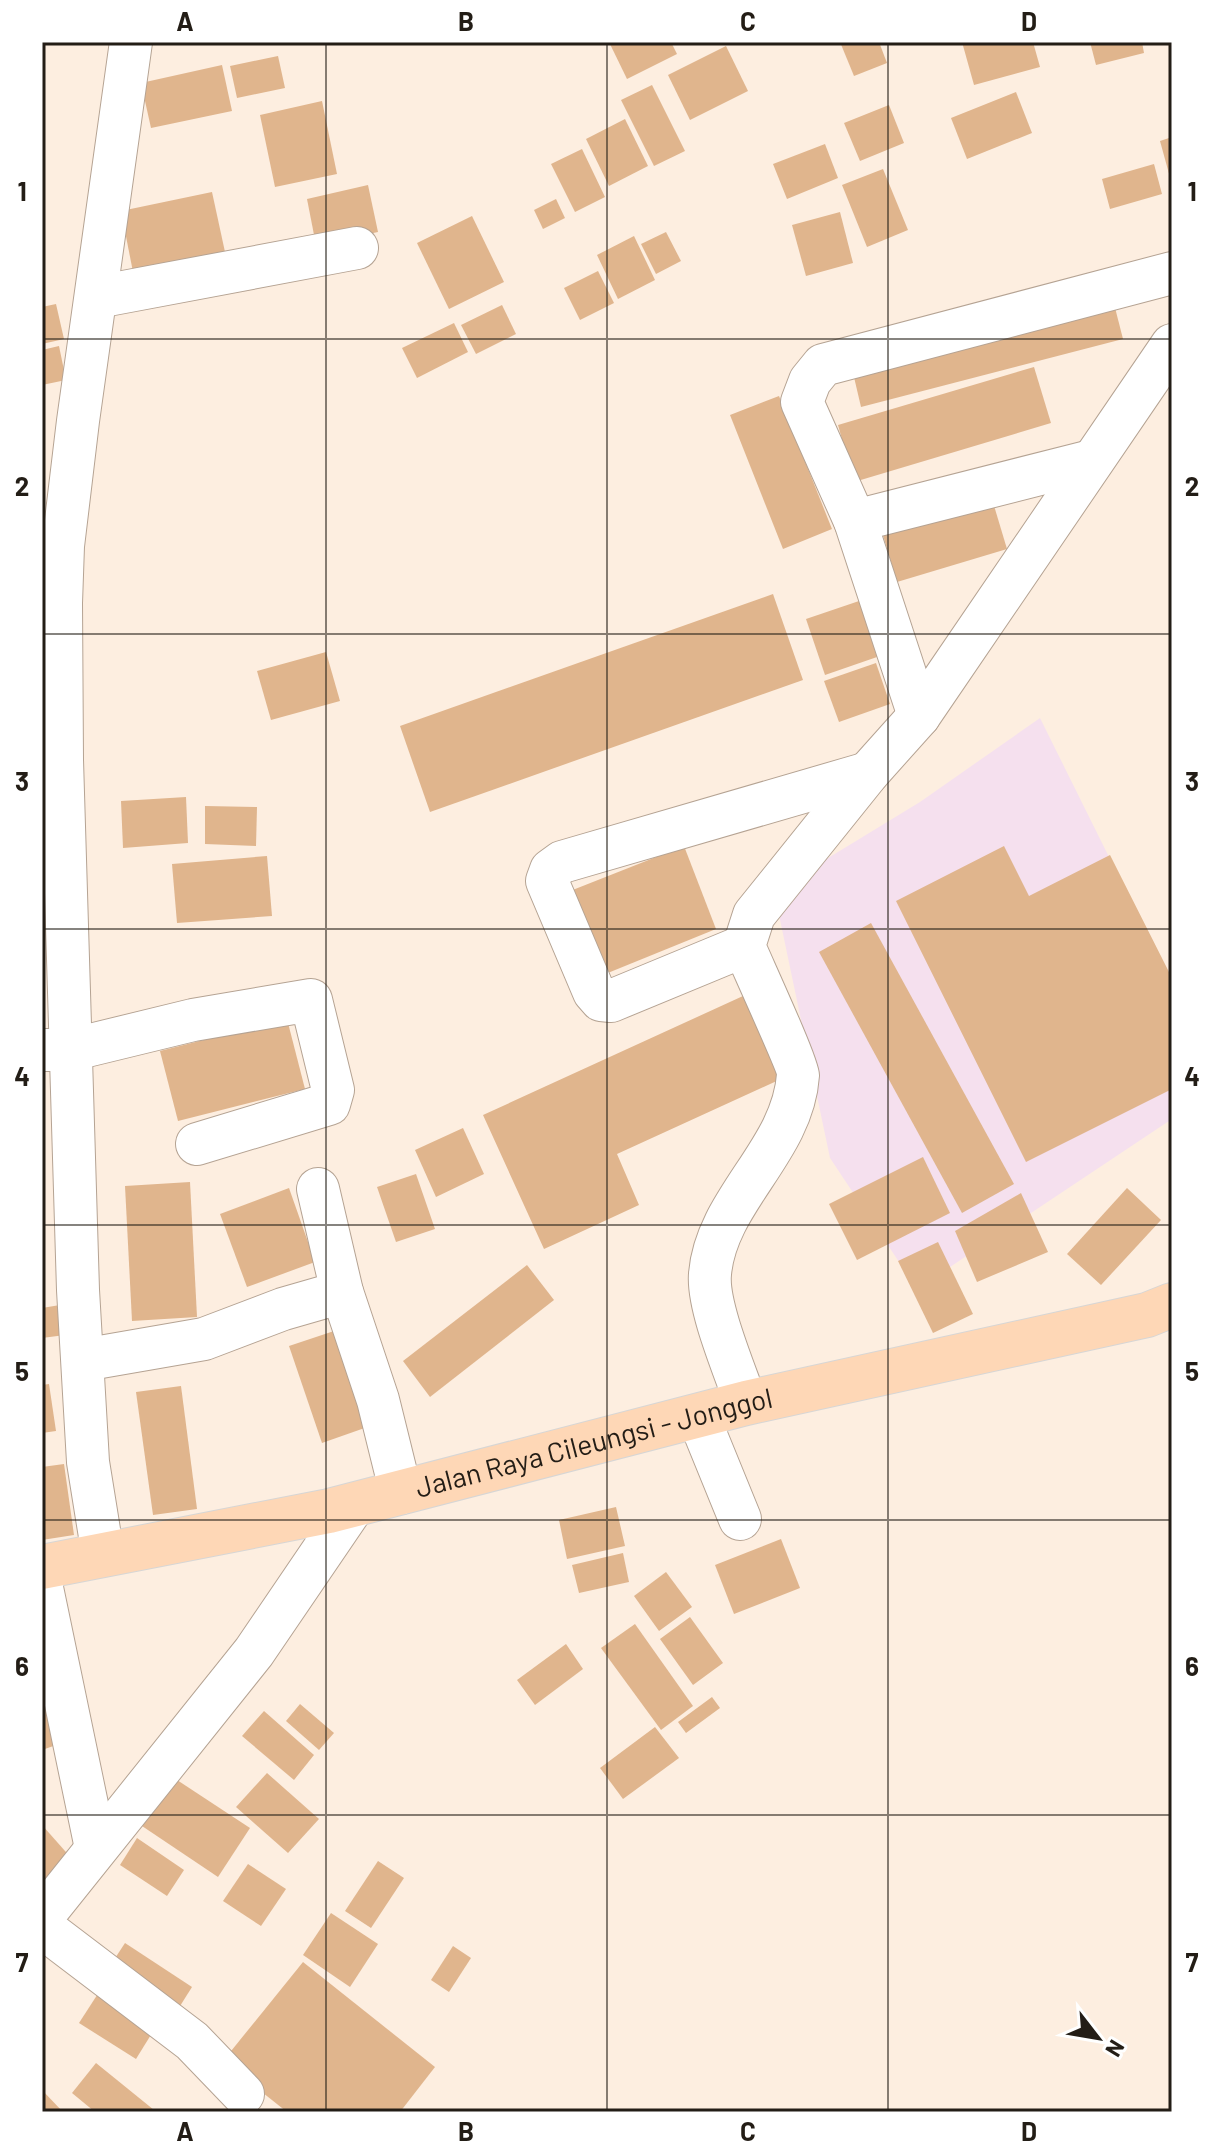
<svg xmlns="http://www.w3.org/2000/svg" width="1214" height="2154" font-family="Barlow,sans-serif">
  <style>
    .industrial { fill: #f5e0ee }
    .building { fill: #e0b58d }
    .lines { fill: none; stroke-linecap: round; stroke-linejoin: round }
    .minor-casing { stroke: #b5a393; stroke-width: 44 }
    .major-casing { stroke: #d7d6d5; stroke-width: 46 }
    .minor { stroke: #fff; stroke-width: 42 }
    .major { stroke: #fed7b6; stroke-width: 44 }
    .grid { fill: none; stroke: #231d16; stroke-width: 2; stroke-opacity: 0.55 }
    .labels { text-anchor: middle; stroke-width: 8; stroke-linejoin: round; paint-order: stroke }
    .street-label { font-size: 28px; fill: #231d16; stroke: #fff }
    .neatline { fill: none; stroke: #231d16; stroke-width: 3 }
    .grid-label { font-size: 26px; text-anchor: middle; font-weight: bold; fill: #231d16 }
  </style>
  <rect width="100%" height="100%" fill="#fdeee0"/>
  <!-- industrial -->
  <polygon class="industrial" points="1040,718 1172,984 1172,1119 917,1289 830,1158 774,891 920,802"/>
  <!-- building -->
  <g class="building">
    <polygon points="609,42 671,42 677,54 627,79"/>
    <polygon points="840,42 879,42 887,63 854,76"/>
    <polygon points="962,42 1033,42 1040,67 974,85"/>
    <polygon points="1090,42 1142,42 1144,53 1096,65"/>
    <polygon points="726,46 748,91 690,120 668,75"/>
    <polygon points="278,56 285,88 237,98 230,66"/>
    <polygon points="222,65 232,111 151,128 141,83"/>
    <polygon points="652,85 685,151 654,166 621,100"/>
    <polygon points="1016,92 1032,133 967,159 951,118"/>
    <polygon points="322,101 337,174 275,187 260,115"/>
    <polygon points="889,105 904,143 860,161 844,123"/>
    <polygon points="625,119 648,166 609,186 586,139"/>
    <polygon points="1172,137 1172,181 1171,181 1160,141"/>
    <polygon points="825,144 838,178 787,199 773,164"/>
    <polygon points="582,149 605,197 575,212 551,164"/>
    <polygon points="1154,164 1162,194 1110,209 1102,179"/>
    <polygon points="883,169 908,230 867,247 842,185"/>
    <polygon points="368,185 378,232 316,245 307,199"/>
    <polygon points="212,192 225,252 133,272 121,211"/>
    <polygon points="556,199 565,218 543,229 534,210"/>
    <polygon points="840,212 853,263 806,276 792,225"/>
    <polygon points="472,216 504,282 449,309 417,243"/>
    <polygon points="666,232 681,261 656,274 641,244"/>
    <polygon points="634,236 655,280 618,299 597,255"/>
    <polygon points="598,271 614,303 580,320 564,288"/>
    <polygon points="1111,292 1123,339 861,407 850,360"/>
    <polygon points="56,304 64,339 42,344 42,307"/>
    <polygon points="502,305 516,334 476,354 461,325"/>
    <polygon points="454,323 468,352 417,378 402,348"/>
    <polygon points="59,346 66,380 42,385 42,350"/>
    <polygon points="1034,367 1051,423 854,482 838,425"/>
    <polygon points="779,396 832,529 783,549 730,415"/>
    <polygon points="992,499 1007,549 897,582 882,532"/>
    <polygon points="773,594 803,680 430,812 400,726"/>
    <polygon points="859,601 877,657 825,675 806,619"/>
    <polygon points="326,652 340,701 271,720 257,671"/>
    <polygon points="876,663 890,704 839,722 824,681"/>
    <polygon points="186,797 188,843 123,848 121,801"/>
    <polygon points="205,806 257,807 256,846 205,844"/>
    <polygon points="684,846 716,929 593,979 560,895"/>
    <polygon points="1004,846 1029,896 1110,855 1172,978 1172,1089 1026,1162 896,901"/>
    <polygon points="267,856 272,916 177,923 172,864"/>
    <polygon points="871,923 1014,1184 962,1213 819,952"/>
    <polygon points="743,996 781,1079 617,1154 639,1205 544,1249 483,1115"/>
    <polygon points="287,1019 305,1089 178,1121 160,1051"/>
    <polygon points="463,1128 484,1174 436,1197 415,1150"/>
    <polygon points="923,1157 950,1213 857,1260 829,1204"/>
    <polygon points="416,1174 435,1229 396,1242 377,1187"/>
    <polygon points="190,1182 197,1317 132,1321 125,1186"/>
    <polygon points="289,1188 315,1262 247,1287 220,1214"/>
    <polygon points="1127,1188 1161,1220 1101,1285 1067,1254"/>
    <polygon points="1021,1193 1048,1252 977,1282 955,1231"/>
    <polygon points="938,1242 973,1314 933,1333 898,1261"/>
    <polygon points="527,1265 554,1300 430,1397 403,1361"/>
    <polygon points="60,1305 65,1335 42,1338 42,1308"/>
    <polygon points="343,1328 376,1424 322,1443 289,1346"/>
    <polygon points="49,1384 56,1431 42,1433 42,1385"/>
    <polygon points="181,1386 197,1509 153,1515 136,1392"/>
    <polygon points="64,1464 74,1535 42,1540 42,1467"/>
    <polygon points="616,1507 625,1546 567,1559 559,1520"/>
    <polygon points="781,1539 800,1588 734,1614 715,1565"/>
    <polygon points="623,1553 629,1582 579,1593 572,1565"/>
    <polygon points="666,1572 692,1607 659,1631 634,1596"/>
    <polygon points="690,1617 723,1663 693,1685 660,1639"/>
    <polygon points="635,1624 693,1706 661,1730 601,1648"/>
    <polygon points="566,1644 583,1669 535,1705 517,1680"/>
    <polygon points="42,1690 62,1743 42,1750"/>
    <polygon points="712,1697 720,1708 686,1733 678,1722"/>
    <polygon points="300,1704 334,1733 319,1750 286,1721"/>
    <polygon points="264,1711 314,1755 294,1780 242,1736"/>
    <polygon points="655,1727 679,1758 623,1799 600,1768"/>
    <polygon points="267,1773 319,1819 288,1853 236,1807"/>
    <polygon points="174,1778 250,1828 218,1877 142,1826"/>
    <polygon points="42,1825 73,1860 42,1887"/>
    <polygon points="137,1838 184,1870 167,1896 120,1865"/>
    <polygon points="378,1861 404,1878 371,1928 345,1911"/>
    <polygon points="248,1864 286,1889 261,1926 223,1901"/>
    <polygon points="331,1913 378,1944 350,1987 303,1955"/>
    <polygon points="125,1943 192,1987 175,2014 108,1969"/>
    <polygon points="453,1946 471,1958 449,1992 431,1980"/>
    <polygon points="303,1962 435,2067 400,2112 287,2112 223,2061"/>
    <polygon points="101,1989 157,2025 136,2059 79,2023"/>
    <polygon points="96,2063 154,2110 153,2112 95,2112 72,2093"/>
    <polygon points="42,2090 63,2112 42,2112"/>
  </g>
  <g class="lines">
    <!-- minor casing -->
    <g class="minor-casing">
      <g id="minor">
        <polyline points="97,297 357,248"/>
        <polyline points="855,521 1091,461"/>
        <polyline points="919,716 855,521 802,402 810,381 823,365 1172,273"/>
        <polyline points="744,946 611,1001 601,1000 594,992 547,881 551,870 562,862 868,773"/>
        <polyline points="43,1050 70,1050 193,1020 311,1000 333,1090 329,1104 197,1144"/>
        <polyline points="318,1189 342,1292 378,1400 401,1493"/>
        <polyline points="83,1360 204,1339 283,1309 342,1292"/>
        <path d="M746,1403C735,1371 707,1306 710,1274C716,1200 793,1151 798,1075C798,1065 752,965 744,946L754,915L868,773L919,716L1172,345"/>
        <polyline points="698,1416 740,1519"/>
        <polyline points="103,1555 88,1462 78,1290 62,760 61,603 63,546 78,421 131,42"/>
        <polyline points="42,1588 96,1848"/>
        <polyline points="42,1917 254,1652 354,1505"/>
        <polyline points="42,1927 192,2041 243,2094"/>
      </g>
    </g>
    <!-- major casing -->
    <g class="major-casing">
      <g id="major">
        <path id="s1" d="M42,1567L329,1511L746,1403L1147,1315L1172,1305"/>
      </g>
    </g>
    <!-- minor -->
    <use href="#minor" class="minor"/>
    <!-- major -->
    <use href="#major" class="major"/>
  </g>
  <!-- grid -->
  <path class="grid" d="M326,42V2112M607,42V2112M888,42V2112M42,339H1172M42,634H1172M42,929H1172M42,1225H1172M42,1520H1172M42,1815H1172"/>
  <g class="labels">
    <!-- street labels -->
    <g class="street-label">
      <text dy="10" stroke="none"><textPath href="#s1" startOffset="566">Jalan Raya Cileungsi - Jonggol</textPath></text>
    </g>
  </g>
  <!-- border -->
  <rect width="1214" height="2154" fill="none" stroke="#ffffff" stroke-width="88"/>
  <!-- north arrow -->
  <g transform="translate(1098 2038) rotate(121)" stroke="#ffffff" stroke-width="6" paint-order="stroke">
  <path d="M0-6L14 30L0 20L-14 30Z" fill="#231d16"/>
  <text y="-12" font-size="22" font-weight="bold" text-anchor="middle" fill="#231d16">N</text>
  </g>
  <rect x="44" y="44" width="1126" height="2066" class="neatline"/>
  <g class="grid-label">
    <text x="185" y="31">A</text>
    <text x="466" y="31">B</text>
    <text x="748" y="31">C</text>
    <text x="1029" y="31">D</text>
    <text x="22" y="201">1</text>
    <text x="1192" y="201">1</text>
    <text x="22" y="496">2</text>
    <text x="1192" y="496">2</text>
    <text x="22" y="791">3</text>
    <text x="1192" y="791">3</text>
    <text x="22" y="1086">4</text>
    <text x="1192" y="1086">4</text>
    <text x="22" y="1381">5</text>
    <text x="1192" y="1381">5</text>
    <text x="22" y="1676">6</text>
    <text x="1192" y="1676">6</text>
    <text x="22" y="1972">7</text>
    <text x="1192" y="1972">7</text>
    <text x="185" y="2141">A</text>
    <text x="466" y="2141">B</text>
    <text x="748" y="2141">C</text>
    <text x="1029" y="2141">D</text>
  </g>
</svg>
